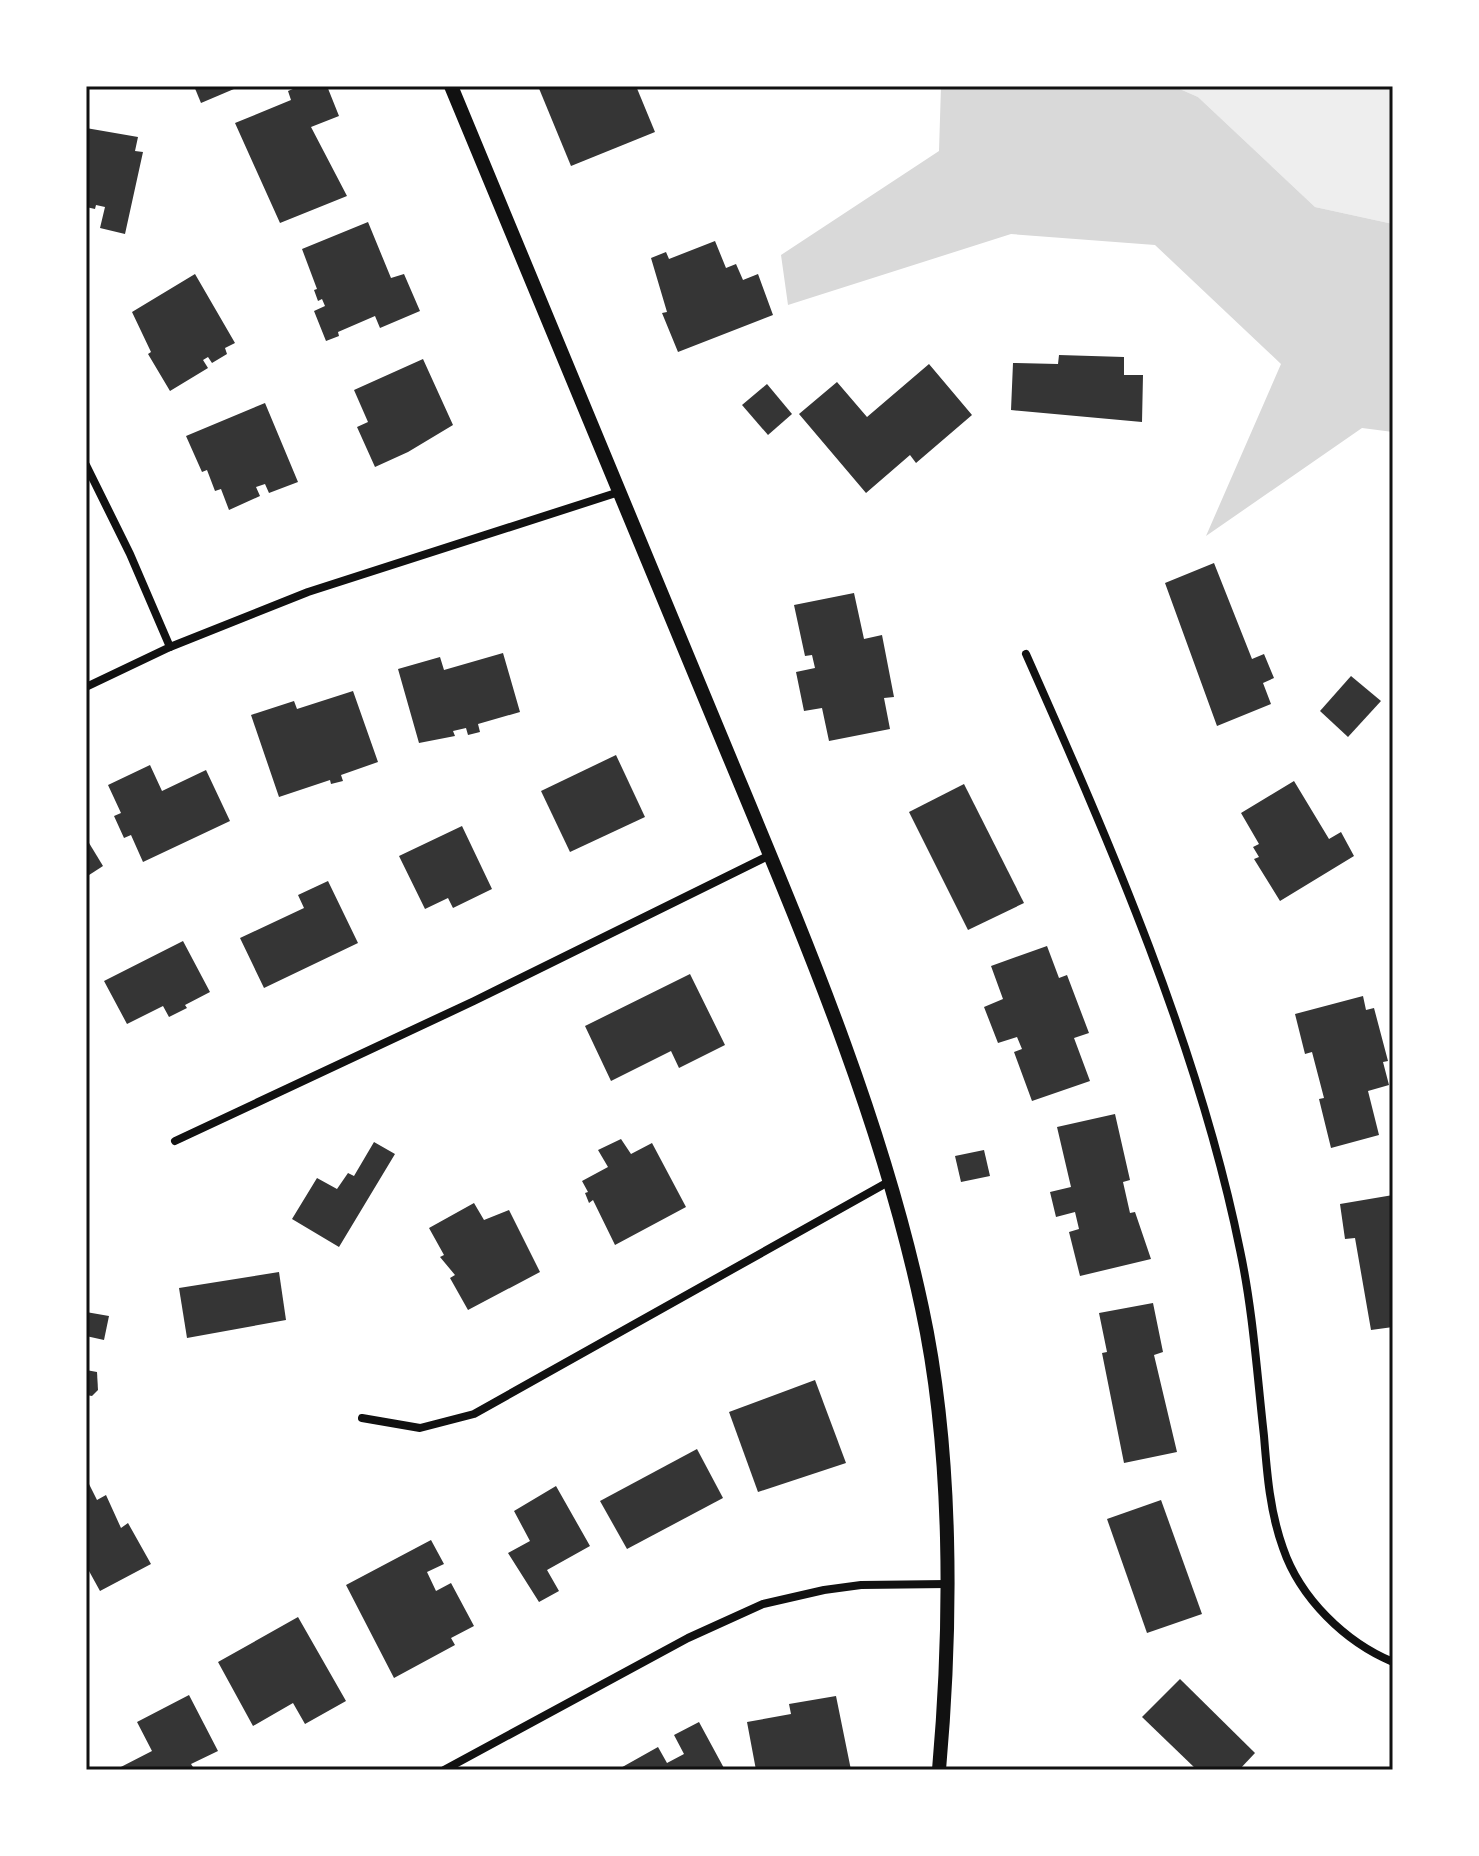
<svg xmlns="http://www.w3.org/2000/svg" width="1479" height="1856" font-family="'Varela Round',sans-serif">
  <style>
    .green { fill: #eee }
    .water { fill: #d9d9d9 }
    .building { fill: #353535 }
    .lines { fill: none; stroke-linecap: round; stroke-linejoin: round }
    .minor { stroke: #111; stroke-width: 8 }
    .tertiary { stroke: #111; stroke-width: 14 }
    .neatline { fill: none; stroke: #111; stroke-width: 3 }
  </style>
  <rect width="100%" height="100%" fill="#fff"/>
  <!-- green -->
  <polygon class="green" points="1173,86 1393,86 1393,224 1315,207 1198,97"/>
  <!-- water -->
  <polygon class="water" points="941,86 1173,86 1198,97 1315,207 1393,224 1393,432 1362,428 1206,536 1281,364 1155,245 1011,234 788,305 781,255 939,151"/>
  <!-- building -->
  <g class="building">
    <polygon points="194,86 241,86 201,103"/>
    <polygon points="300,86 327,86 339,116 311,127 347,196 280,223 235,123 291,100 288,91"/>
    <polygon points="538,86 636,86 655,132 571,166"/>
    <polygon points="86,128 138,137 135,151 143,152 125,234 100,228 105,207 96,205 95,209 86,207"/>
    <polygon points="368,222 391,278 404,274 420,311 380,328 375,316 338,332 339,336 326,341 314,311 325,306 322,299 318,301 314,290 317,289 302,249"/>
    <polygon points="715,241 726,268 736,264 743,280 758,274 773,315 678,352 662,313 667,312 651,258 666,252 669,259"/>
    <polygon points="195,274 235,343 225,348 227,354 212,363 208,357 203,360 208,368 170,391 148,354 151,352 132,312"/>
    <polygon points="1059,355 1124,357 1124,375 1143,375 1142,422 1011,410 1013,363 1058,364"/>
    <polygon points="423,359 453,425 408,452 375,467 357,427 368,422 354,390"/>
    <polygon points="929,364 972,415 916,463 910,455 866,493 799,414 837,382 867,417"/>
    <polygon points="767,384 792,414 768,435 742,405"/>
    <polygon points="265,403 298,482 269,493 265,484 256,487 260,496 229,510 221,489 215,491 207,470 202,472 186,436"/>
    <polygon points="1214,563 1252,659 1264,654 1274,678 1263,683 1271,704 1217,726 1165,583"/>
    <polygon points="854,593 864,639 882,635 894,697 884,698 890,729 829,741 822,708 804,711 796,672 815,668 812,655 805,656 794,605"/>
    <polygon points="503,653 520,712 478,724 480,732 468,735 466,728 453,731 455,736 419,743 398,669 440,657 444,670"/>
    <polygon points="1351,676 1381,701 1348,737 1320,711"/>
    <polygon points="353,691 378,762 341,775 343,781 331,784 330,780 279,797 251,715 294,701 297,709"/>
    <polygon points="616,755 645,817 570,852 541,791"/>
    <polygon points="150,765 162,791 206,770 230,821 143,862 131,835 124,838 114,816 121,813 108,785"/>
    <polygon points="1294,781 1329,839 1341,832 1354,856 1280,901 1254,859 1259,857 1253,847 1259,844 1241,813"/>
    <polygon points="964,784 1024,903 968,930 909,812"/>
    <polygon points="462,826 492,889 453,908 448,898 425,909 399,856"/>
    <polygon points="86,838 103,866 86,877"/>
    <polygon points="328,881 358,943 264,988 240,938 304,908 298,895"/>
    <polygon points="183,941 210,992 185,1005 187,1008 169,1017 163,1006 127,1024 104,981"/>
    <polygon points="1047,946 1059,978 1067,975 1089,1033 1074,1038 1090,1081 1032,1101 1014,1052 1022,1049 1017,1037 998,1043 984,1007 1003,999 991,966"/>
    <polygon points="690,974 725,1045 679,1068 671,1051 611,1081 585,1026"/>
    <polygon points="1363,996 1366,1010 1374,1008 1388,1061 1383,1062 1389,1085 1368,1091 1379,1135 1331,1148 1319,1099 1324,1098 1312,1052 1305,1054 1295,1014"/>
    <polygon points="1115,1114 1130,1180 1123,1182 1130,1213 1135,1212 1151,1259 1080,1276 1069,1232 1079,1229 1075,1212 1056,1217 1050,1192 1071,1187 1057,1127"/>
    <polygon points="621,1139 631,1154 652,1143 686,1207 615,1245 593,1200 589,1203 585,1193 588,1192 582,1181 608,1167 598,1150"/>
    <polygon points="374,1142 395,1154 339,1247 292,1219 317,1178 337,1189 348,1173 354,1176"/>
    <polygon points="984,1150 990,1176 961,1182 955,1156"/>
    <polygon points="1393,1195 1393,1327 1371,1330 1355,1238 1345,1239 1340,1204"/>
    <polygon points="474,1203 484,1220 509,1210 540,1272 468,1310 450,1278 455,1275 440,1257 444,1255 429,1228"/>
    <polygon points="279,1272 286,1320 187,1338 179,1288"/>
    <polygon points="1153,1303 1163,1352 1154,1355 1177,1452 1124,1463 1102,1353 1107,1352 1099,1313"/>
    <polygon points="86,1312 109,1316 104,1340 86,1336"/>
    <polygon points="86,1370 97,1372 98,1390 92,1396 86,1395"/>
    <polygon points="815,1380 846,1463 758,1492 729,1412"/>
    <polygon points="697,1449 723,1498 627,1549 600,1501"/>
    <polygon points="86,1478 97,1500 106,1495 121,1528 128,1523 151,1564 100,1591 89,1571 86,1572"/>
    <polygon points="556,1486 590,1546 547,1570 559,1591 539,1602 508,1553 530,1541 514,1511"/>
    <polygon points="1161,1500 1202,1614 1147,1633 1107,1519"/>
    <polygon points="431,1540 444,1564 427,1572 436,1591 451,1583 474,1626 451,1638 455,1645 394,1678 346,1585"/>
    <polygon points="298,1617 346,1701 305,1724 293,1703 253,1726 218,1662"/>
    <polygon points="1180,1679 1255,1753 1239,1770 1197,1770 1142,1717"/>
    <polygon points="189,1695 218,1751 191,1764 195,1770 115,1770 152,1751 137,1722"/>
    <polygon points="836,1696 851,1770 818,1770 817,1768 756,1770 747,1722 791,1714 789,1704"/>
    <polygon points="699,1722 725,1770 617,1770 658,1747 667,1763 684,1754 674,1735"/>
  </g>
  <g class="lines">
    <!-- minor -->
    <g class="minor">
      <polyline points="86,465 130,554 170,647"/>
      <path d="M1026,654C1110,843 1199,1047 1240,1250C1253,1311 1257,1374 1264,1436C1267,1474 1270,1512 1283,1548C1300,1598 1345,1642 1393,1662"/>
      <polyline points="86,687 170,647 308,592 619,492"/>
      <polyline points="175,1141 474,1001 770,855"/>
      <polyline points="362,1418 420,1428 474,1414 890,1181"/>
      <polyline points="444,1770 688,1638 763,1604 824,1590 861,1585 947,1584"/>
    </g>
    <!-- tertiary -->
    <path class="tertiary" d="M451,86C541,303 631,520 721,737C798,923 880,1110 922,1308C953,1452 952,1623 939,1770"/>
  </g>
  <!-- border -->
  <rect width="1479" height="1856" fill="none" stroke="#ffffff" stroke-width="176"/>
  <rect x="88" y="88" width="1303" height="1680" class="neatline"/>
</svg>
